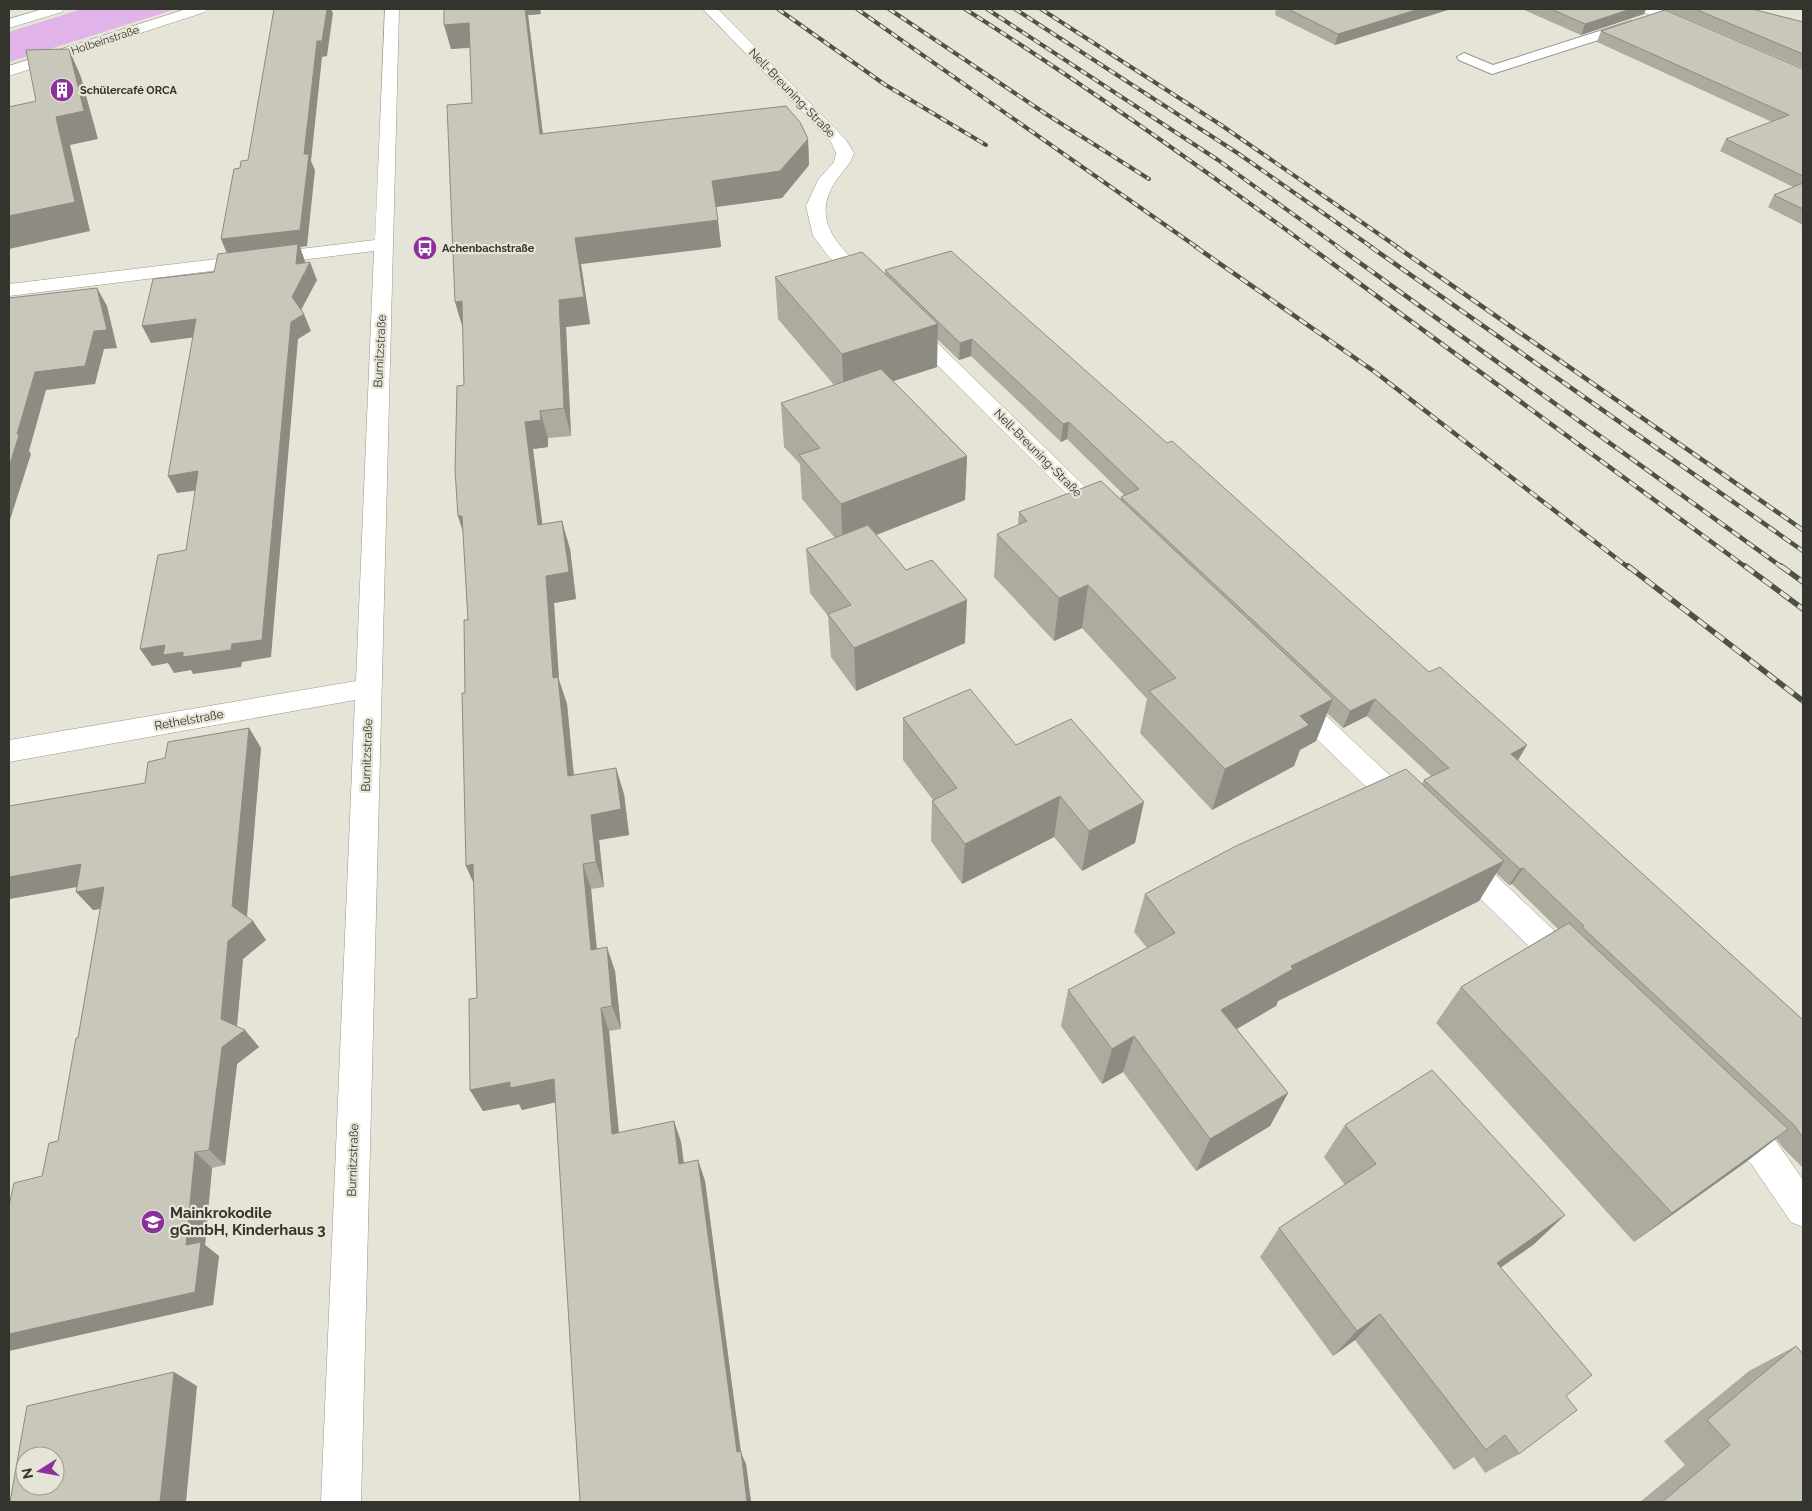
<svg xmlns="http://www.w3.org/2000/svg" width="1812" height="1511" font-family="Raleway,sans-serif">
  <style>
    .green { fill: #e0b4e8 }
    .lines { fill: none; stroke-linecap: round; stroke-linejoin: round }
    .lane-casing { stroke: #989789; stroke-width: 2 }
    .street-casing { stroke: #989789; stroke-width: 1 }
    .lane { fill: #fff; fill-rule: evenodd }
    .street { fill: #fff; fill-rule: evenodd }
    .rail-far2-casing { stroke: #505048; stroke-width: 4 }
    .rail-far1-casing { stroke: #505048; stroke-width: 4.5 }
    .rail-casing { stroke: #505048; stroke-width: 5.5 }
    .rail-far2 { stroke: #e6e4d6; stroke-width: 2.5; stroke-dasharray: 7; stroke-linecap: butt }
    .rail-far1 { stroke: #e6e4d6; stroke-width: 3; stroke-dasharray: 9; stroke-linecap: butt }
    .rail { stroke: #e6e4d6; stroke-width: 4; stroke-dasharray: 11; stroke-linecap: butt }
    .wall { fill: #adab9f }
    .shaded-wall { fill: #8d8b82 }
    .building { fill: #c9c7b9; stroke: #8d8b82; fill-rule: evenodd }
    .labels { text-anchor: middle; stroke-width: 4.5; stroke-linejoin: round; paint-order: stroke }
    .far-street-label { font-size: 11px; fill: #34342e; stroke: #e6e4d6 }
    .far-poi-label { font-size: 11px; font-weight: bold; fill: #34342e; stroke: #e6e4d6; text-anchor: start }
    .street-label { font-size: 12px; fill: #34342e; stroke: #e6e4d6 }
    .near-poi-label { font-size: 15px; font-weight: bold; fill: #34342e; stroke: #e6e4d6; text-anchor: start }
  </style>
  <rect width="100%" height="100%" fill="#e6e4d6"/>
  <!-- green -->
  <polygon class="green" points="82,9 176,9 9,62 9,32"/>
  <g class="lines">
    <!-- lane casing -->
    <g class="lane-casing">
      <polygon id="lane" points="1631,21 1637,25 1636,28 1492,74 1459,60 1457,57 1464,53 1493,65"/>
    </g>
    <!-- street casing -->
    <g class="street-casing">
      <g id="street">
        <polygon points="43,9 64,9 62,12 9,28 9,19"/>
        <polygon points="186,9 207,9 205,12 9,76 9,66"/>
        <polygon points="385,9 399,9 361,1502 321,1502 355,700 9,762 9,740 356,681 374,251 9,296 9,284 375,240"/>
        <path d="M703,9H718L846,140L854,153C850,166 842,171 835,182C808,225 845,251 873,279L876,283L873,287L866,289L859,287L828,256L813,236L806,206L818,180L834,162L836,153L831,142Z"/>
        <polygon points="1641,9 1660,9 1697,25 1700,28 1697,31 1687,31 1643,12"/>
        <polygon points="911,322 918,324 1111,512 1115,517 1111,522 1103,525 1095,522 904,332 901,328 904,324"/>
        <polygon points="1294,691 1303,694 1416,800 1420,808 1416,816 1406,819 1396,816 1285,708 1281,701 1285,694"/>
        <polygon points="1460,848 1470,851 1579,954 1584,964 1579,974 1568,978 1557,974 1450,869 1445,860 1450,851"/>
        <polygon points="1734,1108 1746,1113 1776,1141 1803,1180 1803,1227 1791,1222 1752,1165 1722,1135 1717,1124 1722,1113"/>
      </g>
    </g>
    <!-- lane -->
    <use href="#lane" class="lane"/>
    <!-- street -->
    <use href="#street" class="street"/>
    <!-- rail-far2 casing -->
    <g class="rail-far2-casing">
      <g id="rail-far2">
        <polyline points="778,9 884,84 986,145"/>
        <polyline points="857,9 1198,248"/>
        <polyline points="889,9 1046,114 1149,179"/>
        <path d="M965,9C1084,84 1198,165 1311,248"/>
        <polyline points="987,9 1218,160 1340,248"/>
        <polyline points="1015,9 1239,154 1373,248"/>
        <polyline points="1041,9 1221,125 1399,248"/>
      </g>
    </g>
    <!-- rail-far1 casing -->
    <g class="rail-far1-casing">
      <g id="rail-far1">
        <polyline points="1196,247 1375,372 1629,568"/>
        <polyline points="1310,247 1747,568"/>
        <polyline points="1338,247 1783,568"/>
        <polyline points="1371,247 1803,551"/>
        <polyline points="1397,247 1803,530"/>
      </g>
    </g>
    <!-- rail casing -->
    <g class="rail-casing">
      <g id="rail">
        <polyline points="1628,566 1803,701"/>
        <polyline points="1745,566 1803,609"/>
        <polyline points="1781,566 1803,582"/>
      </g>
    </g>
    <!-- rail-far2 -->
    <use href="#rail-far2" class="rail-far2"/>
    <!-- rail-far1 -->
    <use href="#rail-far1" class="rail-far1"/>
    <!-- rail -->
    <use href="#rail" class="rail"/>
  </g>
  <!-- wall -->
  <g class="wall">
    <polygon points="444,9 540,9 541,14 528,15 543,134 808,139 809,165 782,198 716,207 721,247 581,264 590,324 566,327 571,436 548,438 548,447 533,449 542,524 570,549 576,599 554,603 559,680 567,704 574,775 624,794 629,835 599,840 604,887 591,889 597,949 615,971 621,1029 609,1031 619,1133 674,1121 681,1142 684,1163 698,1160 705,1181 741,1453 746,1464 751,1502 580,1502 556,1102 522,1110 519,1104 483,1111 470,1090 477,998 474,883 466,866 465,693 468,620 463,532 458,516 464,385 472,103 470,48 451,49"/>
    <polygon points="1276,9 1451,9 1335,45 1275,15"/>
    <polygon points="1522,9 1646,9 1644,14 1581,35"/>
    <polygon points="1664,9 1752,9 1803,22 1803,68"/>
    <polygon points="1601,31 1803,69 1803,225 1768,207 1774,195 1793,187 1720,151 1726,139 1772,122 1597,42"/>
    <polygon points="885,270 1518,761 1803,1020 1803,1168 1785,1150 1776,1139 1746,1162 1634,1242 1436,1023 1461,987 1558,929 1512,884 1509,885 1496,873 1479,901 1278,1001 1276,1006 1237,1029 1288,1093 1270,1126 1196,1171 1123,1072 1102,1084 1061,1026 1068,990 1147,948 1134,932 1145,894 1422,784 1424,780 1431,776 1367,716 1343,728 1327,713 1316,741 1300,750 1294,766 1212,810 1140,733 1147,699 1082,628 1054,641 994,577 997,534 1018,525 1019,512 1120,499 1121,497 1124,495 1067,439 1061,442 971,356 959,360 937,339 937,367 893,381 967,456 965,500 876,535 965,643 856,691 831,657 828,616 810,593 806,549 835,538 802,499 800,464 784,447 781,403 834,385 778,319 775,277 885,273"/>
    <polygon points="903,718 1016,745 1135,843 1082,871 1054,837 962,884 931,841 932,801 933,800 903,760"/>
    <polygon points="249,728 261,748 247,917 266,940 243,959 237,1026 259,1047 237,1064 225,1165 212,1168 205,1245 219,1256 213,1305 42,1176 58,1141 78,1038 100,909 93,910 77,887 9,899 145,783 165,758"/>
    <polygon points="1345,1125 1565,1215 1533,1245 1501,1267 1566,1396 1519,1454 1485,1473 1474,1457 1454,1470 1355,1340 1333,1356 1260,1257 1279,1228 1345,1185 1324,1157"/>
    <polygon points="1796,1346 1803,1502 1640,1502 1685,1465 1664,1441 1749,1371"/>
  </g>
  <!-- shaded-wall -->
  <g class="shaded-wall">
    <polygon points="327,9 331,9 333,13 327,56 322,57 311,161 315,170 307,246 300,247 305,261 304,275 310,262 317,280 299,314 228,256 221,239 317,41"/>
    <polygon points="525,9 540,9 541,14 528,15 546,160 540,134"/>
    <polygon points="1419,9 1451,9 1335,45 1338,34"/>
    <polygon points="1631,9 1646,9 1644,14 1581,35 1585,24"/>
    <polygon points="469,23 475,47 451,49 444,25"/>
    <polygon points="69,49 81,77 98,139 70,145 90,231 9,249 9,216 56,117"/>
    <polygon points="808,139 809,165 782,198 716,207 712,181"/>
    <polygon points="718,220 721,247 581,264 590,324 566,327 571,436 564,408 559,300 575,238"/>
    <polygon points="97,288 107,306 117,348 104,349 95,384 46,390 29,451 31,454 9,523 9,467 17,434 35,372"/>
    <polygon points="462,301 463,329 455,302"/>
    <polygon points="304,314 311,331 298,339 271,657 242,662 241,667 193,674 191,670 174,673 168,663 152,666 140,649 165,645 291,322"/>
    <polygon points="196,319 204,336 151,343 142,326"/>
    <polygon points="938,324 937,367 844,397 842,354"/>
    <polygon points="972,339 971,356 959,360 960,343"/>
    <polygon points="540,411 548,438 548,447 533,449 546,553 538,525 525,422"/>
    <polygon points="1069,422 1067,439 1061,442 1063,424"/>
    <polygon points="967,456 965,500 843,548 841,504"/>
    <polygon points="198,471 207,489 177,493 168,476"/>
    <polygon points="458,516 462,516 467,544"/>
    <polygon points="562,521 570,549 576,599 554,603 559,680 567,704 576,802 568,776 553,678 546,576"/>
    <polygon points="1088,585 1082,628 1054,641 1059,598"/>
    <polygon points="967,600 965,643 856,691 854,648"/>
    <polygon points="1333,699 1316,741 1300,750 1294,766 1212,810 1225,769 1300,716"/>
    <polygon points="1375,699 1367,716 1343,728 1350,711"/>
    <polygon points="249,728 261,748 246,925 232,906"/>
    <polygon points="1527,745 1517,762 1511,754"/>
    <polygon points="616,768 624,794 629,835 599,840 604,887 596,862 591,815"/>
    <polygon points="1060,796 1054,837 962,884 965,844"/>
    <polygon points="1144,802 1135,843 1082,871 1089,831"/>
    <polygon points="1504,861 1479,901 1278,1001 1276,1006 1207,1046 1221,1010 1291,966"/>
    <polygon points="81,864 98,883 9,899 9,877"/>
    <polygon points="473,864 477,891 466,866"/>
    <polygon points="583,864 591,889 599,974 591,950"/>
    <polygon points="1523,868 1512,884 1509,885 1520,869"/>
    <polygon points="104,887 120,905 93,910 76,892"/>
    <polygon points="253,921 266,940 243,959 236,1036 221,1019 228,941"/>
    <polygon points="607,947 615,971 621,1029 612,1006"/>
    <polygon points="601,1008 609,1031 621,1155 612,1134"/>
    <polygon points="245,1030 259,1047 237,1064 225,1165 209,1150 222,1047"/>
    <polygon points="1134,1036 1123,1072 1102,1084 1112,1049"/>
    <polygon points="554,1079 565,1100 522,1110 519,1104 483,1111 470,1090 510,1082"/>
    <polygon points="1288,1093 1270,1126 1196,1171 1210,1139"/>
    <polygon points="674,1121 681,1142 686,1184 679,1164"/>
    <polygon points="1788,1129 1746,1162 1634,1242 1672,1213"/>
    <polygon points="195,1152 212,1168 205,1245 219,1256 213,1305 9,1351 9,1334 186,1245"/>
    <polygon points="698,1160 705,1181 741,1453 746,1464 751,1502 747,1502 737,1452"/>
    <polygon points="1565,1215 1533,1245 1467,1291 1497,1263"/>
    <polygon points="1380,1314 1355,1340 1333,1356 1357,1331"/>
    <polygon points="174,1372 197,1386 186,1502 160,1502"/>
  </g>
  <!-- building -->
  <g class="building">
    <polygon points="274,9 327,9 322,41 317,41 304,154 309,154 300,230 221,239 234,169 240,168 241,161 248,160"/>
    <polygon points="444,9 525,9 540,134 786,106 800,122 808,139 780,171 712,181 718,220 575,238 584,297 559,300 564,408 540,411 541,420 525,422 538,525 562,521 569,572 546,576 553,678 558,677 568,776 616,768 621,809 591,815 596,862 583,864 591,950 607,947 612,1006 601,1008 612,1134 674,1121 679,1164 698,1160 737,1452 741,1451 747,1502 580,1502 554,1079 510,1088 510,1082 470,1090 469,999 477,998 473,864 466,866 462,693 465,693 464,620 468,620 462,516 458,516 455,470 457,386 464,385 462,301 455,302 447,105 472,103 469,23 444,25"/>
    <polygon points="1288,9 1419,9 1338,34"/>
    <polygon points="1551,9 1631,9 1585,24"/>
    <polygon points="1695,9 1752,9 1803,22 1803,54"/>
    <polygon points="1665,10 1803,69 1803,176 1726,139 1789,115 1601,31"/>
    <polygon points="69,49 84,111 56,117 75,202 9,216 9,107 36,101 26,50"/>
    <polygon points="1803,183 1803,209 1774,195"/>
    <polygon points="298,244 296,264 310,262 292,297 304,314 291,322 262,640 232,644 231,650 183,657 183,652 163,655 165,645 140,649 158,555 186,550 198,471 168,476 196,319 142,326 153,279 214,272 218,254"/>
    <polygon points="951,251 1167,443 1172,441 1429,672 1440,667 1527,745 1511,754 1803,1020 1803,1138 1795,1126 1582,927 1584,926 1523,868 1520,869 1424,780 1449,768 1375,699 1350,711 1121,497 1139,489 1069,422 1063,424 972,339 960,343 885,270"/>
    <polygon points="862,252 938,324 842,354 775,277"/>
    <polygon points="97,288 107,330 94,331 85,366 35,372 17,434 19,435 9,467 9,298"/>
    <polygon points="881,369 967,456 841,504 799,455 820,448 781,403"/>
    <polygon points="1101,481 1333,699 1300,716 1309,725 1225,769 1149,691 1176,678 1088,585 1059,598 997,534 1027,521 1019,512"/>
    <polygon points="868,525 906,570 932,560 967,600 854,648 828,614 851,605 806,549"/>
    <polygon points="970,689 1016,745 1071,719 1144,802 1089,831 1060,796 965,844 932,801 957,788 903,718"/>
    <polygon points="249,728 232,906 253,921 228,941 221,1019 245,1030 222,1047 209,1150 195,1152 186,1245 201,1242 195,1292 9,1334 9,1206 14,1183 42,1176 49,1143 58,1141 76,1038 78,1038 104,887 76,892 81,864 9,877 9,806 145,783 148,762 165,758 168,742"/>
    <polygon points="1406,769 1504,861 1291,966 1293,969 1221,1010 1288,1093 1210,1139 1134,1036 1112,1049 1068,990 1175,933 1145,894 1236,846"/>
    <polygon points="1569,923 1788,1129 1672,1213 1461,987"/>
    <polygon points="1432,1070 1565,1215 1497,1263 1592,1375 1566,1396 1577,1410 1519,1454 1505,1435 1486,1450 1380,1314 1357,1331 1279,1228 1376,1164 1345,1125"/>
    <polygon points="1796,1346 1803,1354 1803,1502 1662,1502 1730,1445 1707,1420"/>
    <path d="M174,1372L160,1502H10L27,1406ZM25,1456H55V1486H25Z"/>
  </g>
  <!-- icons -->
  <defs>
    <g id="building-disc" transform="scale(1.25)"><circle r="9.5" fill="#8c319c" stroke="#e6e4d6"/><path d="M-4-6H4V6H1V3H-1V6H-4ZM-2.5-4.3h1.7v1.8h-1.7ZM.8-4.3h1.7v1.8H.8ZM-2.5-1h1.7V.8h-1.7ZM.8-1h1.7V.8H.8Z" fill="#fff"/></g>
    <g id="bus-disc" transform="scale(1.25)"><circle r="9.5" fill="#8c319c" stroke="#e6e4d6"/><path d="M-5-6H5V4H4V6H2V4H-2V6H-4V4H-5ZM-3.5-4V0h7V-4ZM-3.5 1.2v1.5H-2V1.2ZM2 1.2v1.5H3.5V1.2Z" fill="#fff"/></g>
    <g id="school-disc" transform="scale(1.25)"><circle r="9.5" fill="#8c319c" stroke="#e6e4d6"/><path d="M0-5L7-2L0 1L-7-2ZM-4 1L0 2.5L4 1V4Q0 6-4 4Z" fill="#fff"/></g>
  </defs>
  <g fill-rule="evenodd">
    <use href="#building-disc" x="62" y="90"/>
    <use href="#bus-disc" x="425" y="248"/>
    <use href="#school-disc" x="153" y="1222"/>
  </g>
  <g class="labels">
    <!-- far-street labels -->
    <g class="far-street-label">
      <text transform="translate(105 40) rotate(-18)" y="4">Holbeinstraße</text>
    </g>
    <!-- far-poi labels -->
    <g class="far-poi-label">
      <text x="80" y="94">Schülercafé ORCA</text>
      <text x="442" y="252">Achenbachstraße</text>
    </g>
    <!-- street labels -->
    <g class="street-label">
      <text transform="translate(792 93) rotate(46)" y="4">Nell-Breuning-Straße</text>
      <text transform="translate(380 351) rotate(-87)" y="4">Burnitzstraße</text>
      <text transform="translate(1038 453) rotate(45)" y="4">Nell-Breuning-Straße</text>
      <text transform="translate(189 720) rotate(-10)" y="4">Rethelstraße</text>
      <text transform="translate(367 755) rotate(-88)" y="4">Burnitzstraße</text>
      <text transform="translate(353 1160) rotate(-88)" y="4">Burnitzstraße</text>
    </g>
    <!-- near-poi labels -->
    <g class="near-poi-label">
      <text x="170" y="1218">Mainkrokodile<tspan x="170" dy="17">gGmbH, Kinderhaus 3</tspan></text>
    </g>
  </g>
  <!-- border -->
  <rect width="1812" height="1511" fill="none" stroke="#34342e" stroke-width="20"/>
  <!-- north arrow -->
  <g transform="translate(40 1471) rotate(259)"><circle r="24" fill="#e6e4d6" stroke="#9f9e93"/>
  <path d="M0-4L9 19L0 12L-9 19Z" fill="#8c319c"/>
  <text y="-8" font-size="14" font-weight="bold" text-anchor="middle" fill="#34342e">N</text>
  </g>
</svg>
